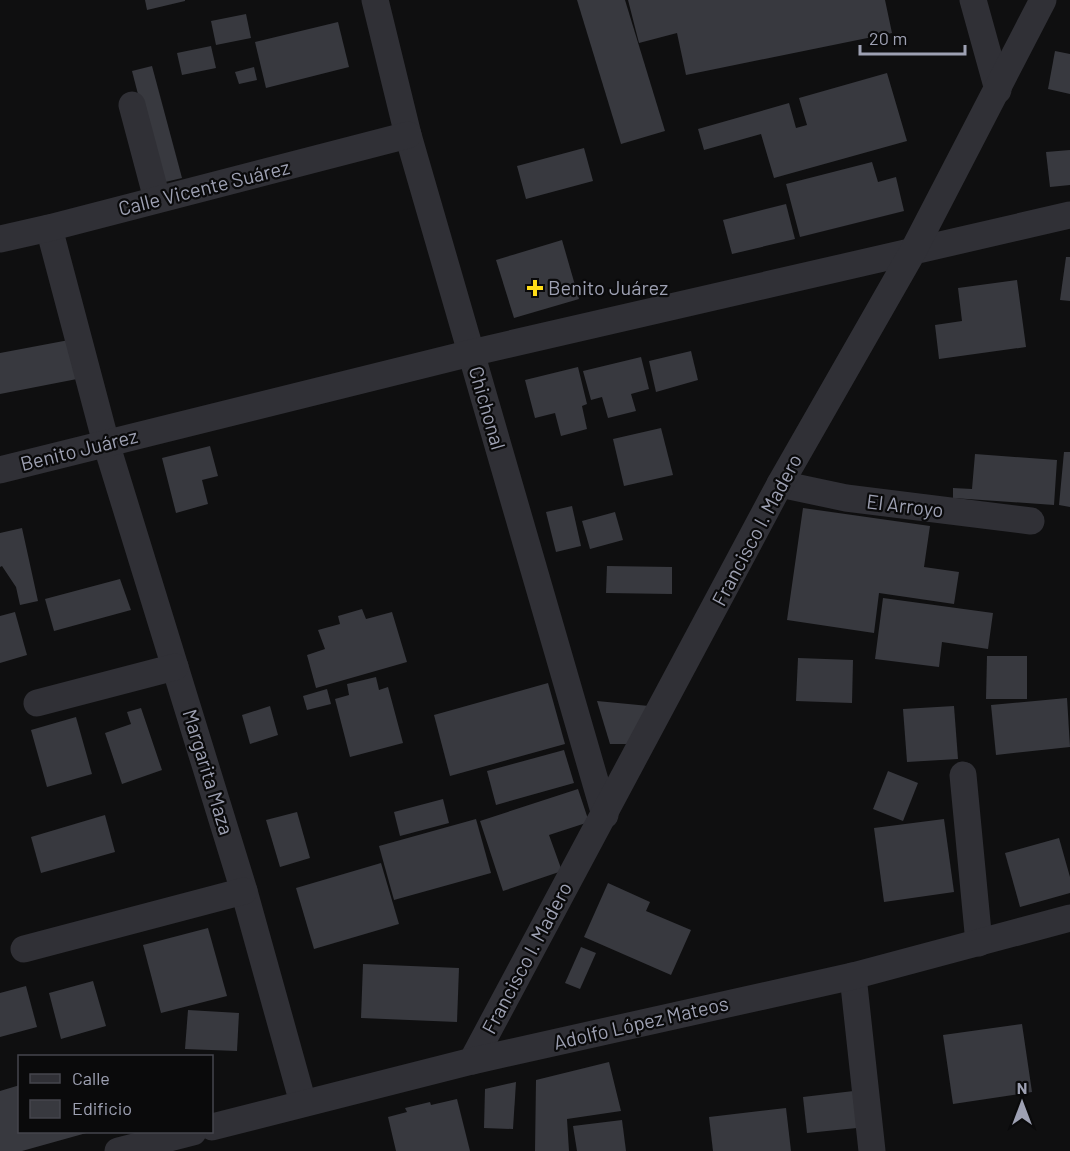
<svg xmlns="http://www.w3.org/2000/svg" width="1070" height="1151" font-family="Barlow,sans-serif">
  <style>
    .building { fill: #38393f }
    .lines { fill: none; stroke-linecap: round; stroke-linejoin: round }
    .minor { stroke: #303036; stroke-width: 27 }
    .poi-dot { fill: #ffdd18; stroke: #0a0a0b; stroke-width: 2 }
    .labels { text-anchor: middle; stroke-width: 4.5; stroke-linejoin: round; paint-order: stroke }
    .street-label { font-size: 20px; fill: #9ea1b3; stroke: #0a0a0b }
    .poi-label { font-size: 20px; fill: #9ea1b3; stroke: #0a0a0b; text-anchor: start }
  </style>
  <rect width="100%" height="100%" fill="#0f0f10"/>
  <!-- building -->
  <g class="building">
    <polygon points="145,0 185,0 185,1 147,10"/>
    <polygon points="577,0 625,0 665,131 621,144"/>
    <polygon points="628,0 885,0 892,33 686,75 677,33 639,43"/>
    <polygon points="246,14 251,38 216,45 211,21"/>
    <polygon points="338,22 349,67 266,88 255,42"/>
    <polygon points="211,46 216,68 182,75 177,53"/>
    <polygon points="1055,51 1070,54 1070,94 1048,89"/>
    <polygon points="152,66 182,178 161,183 132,71"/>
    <polygon points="254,67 257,80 239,84 235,72"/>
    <polygon points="887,73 907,141 774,178 761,134 704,150 698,129 789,103 796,128 807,125 799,98"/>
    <polygon points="584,148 593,181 526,199 517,166"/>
    <polygon points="1070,150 1070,185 1050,187 1046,152"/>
    <polygon points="872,162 878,182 896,177 904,211 800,237 786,184"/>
    <polygon points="786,204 795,239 732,254 723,220"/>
    <polygon points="562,240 579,299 514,318 496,260"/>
    <polygon points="1066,257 1070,257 1070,301 1060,300"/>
    <polygon points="1017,280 1026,347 939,359 935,325 962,321 958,288"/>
    <polygon points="69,340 77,379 0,394 0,353"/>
    <polygon points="691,351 698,380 656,392 649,361"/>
    <polygon points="641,357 649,389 631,394 636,411 608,418 602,397 591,400 583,371"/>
    <polygon points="578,367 587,404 582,406 587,429 561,436 555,413 535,418 525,380"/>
    <polygon points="661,428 673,475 624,486 613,439"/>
    <polygon points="210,446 218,476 202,480 208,504 176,513 162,458"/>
    <polygon points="1064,452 1070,452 1070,507 1059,505"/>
    <polygon points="975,454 1057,460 1054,505 953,498 953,488 972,489"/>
    <polygon points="572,506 581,546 556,552 546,512"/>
    <polygon points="803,508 930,526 924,567 959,572 954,604 879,593 874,633 787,620"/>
    <polygon points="615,512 623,540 590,549 582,521"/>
    <polygon points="22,528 38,601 20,605 16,587 2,566 0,567 0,533"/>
    <polygon points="607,566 672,567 672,594 606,593"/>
    <polygon points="120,579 131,610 54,631 45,599"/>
    <polygon points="883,598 993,613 988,649 942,642 939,667 875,659"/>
    <polygon points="362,609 366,619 392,612 407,662 316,688 307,655 325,649 318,630 340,624 338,616"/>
    <polygon points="15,612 27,655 0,663 0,616"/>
    <polygon points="987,656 1027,656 1027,699 986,699"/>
    <polygon points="798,658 853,660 852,703 796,701"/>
    <polygon points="376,677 379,690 388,687 403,743 350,757 335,699 349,695 347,684"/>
    <polygon points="548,683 565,744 450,776 434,715"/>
    <polygon points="327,689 331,704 307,710 303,696"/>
    <polygon points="1067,698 1070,747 996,755 991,705"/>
    <polygon points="597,701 649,706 628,744 610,744"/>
    <polygon points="270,706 278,735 250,744 242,715"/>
    <polygon points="954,706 958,759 907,762 903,709"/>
    <polygon points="141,708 162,770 122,784 105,733 131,724 127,712"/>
    <polygon points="76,717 92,774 47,787 31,730"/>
    <polygon points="564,750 574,783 496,805 487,771"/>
    <polygon points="888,771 918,783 903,821 873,809"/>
    <polygon points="578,789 589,822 549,835 562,871 503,891 480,821"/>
    <polygon points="443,799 449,823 400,836 394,812"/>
    <polygon points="297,812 310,858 280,867 266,820"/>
    <polygon points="105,815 115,852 41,873 31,837"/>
    <polygon points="476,819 491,873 394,900 379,846"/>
    <polygon points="944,819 954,892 884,902 874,828"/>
    <polygon points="1059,838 1070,877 1070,893 1020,907 1005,853"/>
    <polygon points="381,863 399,924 314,949 296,888"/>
    <polygon points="608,883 650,902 646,911 691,930 671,975 584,937"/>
    <polygon points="208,928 227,996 161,1013 143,945"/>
    <polygon points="581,947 596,953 580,989 565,983"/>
    <polygon points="363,964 459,968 457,1022 361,1018"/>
    <polygon points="93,981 106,1026 61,1039 49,993"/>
    <polygon points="26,986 37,1027 0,1037 0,993"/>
    <polygon points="188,1010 239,1013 237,1051 185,1049"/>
    <polygon points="1022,1024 1032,1092 953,1104 943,1035"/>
    <polygon points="609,1062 621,1111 567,1119 569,1151 535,1151 536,1080"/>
    <polygon points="516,1082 513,1129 484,1128 485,1089"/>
    <polygon points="20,1085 20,1132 90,1132 22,1151 0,1151 0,1091"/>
    <polygon points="862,1090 867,1127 807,1133 803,1097"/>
    <polygon points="457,1099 470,1151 396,1151 388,1117 407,1112 405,1108 430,1102 431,1105"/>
    <polygon points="786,1108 791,1151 713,1151 709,1117"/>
    <polygon points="622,1120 626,1151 577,1151 573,1126"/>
  </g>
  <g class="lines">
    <!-- minor -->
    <g class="minor">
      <polyline points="375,0 408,135 605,815"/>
      <polyline points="973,0 998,90"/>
      <polyline points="132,105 157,199"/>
      <polyline points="49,228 106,443 244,891 303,1103"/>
      <polyline points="0,239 49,228 408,135"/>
      <polyline points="0,470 471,353 1070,215"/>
      <polyline points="780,484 846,498 1031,521"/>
      <polyline points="37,703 175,667"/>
      <polyline points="963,775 979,943"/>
      <polyline points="24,949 244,891"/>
      <polyline points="853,976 872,1151"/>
      <polyline points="472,1061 780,484 912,253 1043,0"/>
      <polyline points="212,1127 472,1061 853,976 1070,918"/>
      <polyline points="118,1151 193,1132"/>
    </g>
  </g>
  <!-- markers -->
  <path class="poi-dot" d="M532 279h6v6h6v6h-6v6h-6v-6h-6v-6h6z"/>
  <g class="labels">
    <!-- street labels -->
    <g class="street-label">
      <text transform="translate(204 188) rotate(-14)" y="7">Calle Vicente Suárez</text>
      <text transform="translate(487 408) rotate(74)" y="7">Chichonal</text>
      <text transform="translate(79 450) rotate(-14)" y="7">Benito Juárez</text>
      <text transform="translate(905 506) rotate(7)" y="7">El Arroyo</text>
      <text transform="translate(757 530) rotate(-62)" y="7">Francisco I. Madero</text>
      <text transform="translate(208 772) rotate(73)" y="7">Margarita Maza</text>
      <text transform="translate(527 958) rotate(-62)" y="7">Francisco I. Madero</text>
      <text transform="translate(641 1023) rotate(-13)" y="7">Adolfo López Mateos</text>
    </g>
    <!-- poi labels -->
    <g class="poi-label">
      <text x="548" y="295">Benito Juárez</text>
    </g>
  </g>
  <!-- legend -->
  <rect x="18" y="1055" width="195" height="78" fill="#0a0a0b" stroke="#45464e" stroke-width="1.5"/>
  <rect x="30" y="1074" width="30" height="9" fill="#303036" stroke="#45464e" stroke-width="1.5"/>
  <text x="72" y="1085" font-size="18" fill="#9ea1b3">Calle</text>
  <rect x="30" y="1100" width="30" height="18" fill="#38393f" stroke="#45464e" stroke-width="1.5"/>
  <text x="72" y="1115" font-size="18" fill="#9ea1b3">Edificio</text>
  <!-- north arrow -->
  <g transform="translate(1022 1103)" stroke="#0a0a0b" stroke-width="4.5" paint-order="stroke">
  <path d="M0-4.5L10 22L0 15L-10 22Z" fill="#9ea1b3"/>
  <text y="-9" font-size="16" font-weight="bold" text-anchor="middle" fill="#9ea1b3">N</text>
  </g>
  <!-- scale -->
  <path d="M860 45v9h105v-9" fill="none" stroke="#9ea1b3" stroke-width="3"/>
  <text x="869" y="45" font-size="18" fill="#9ea1b3" stroke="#0a0a0b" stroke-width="4.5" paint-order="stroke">20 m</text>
</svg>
